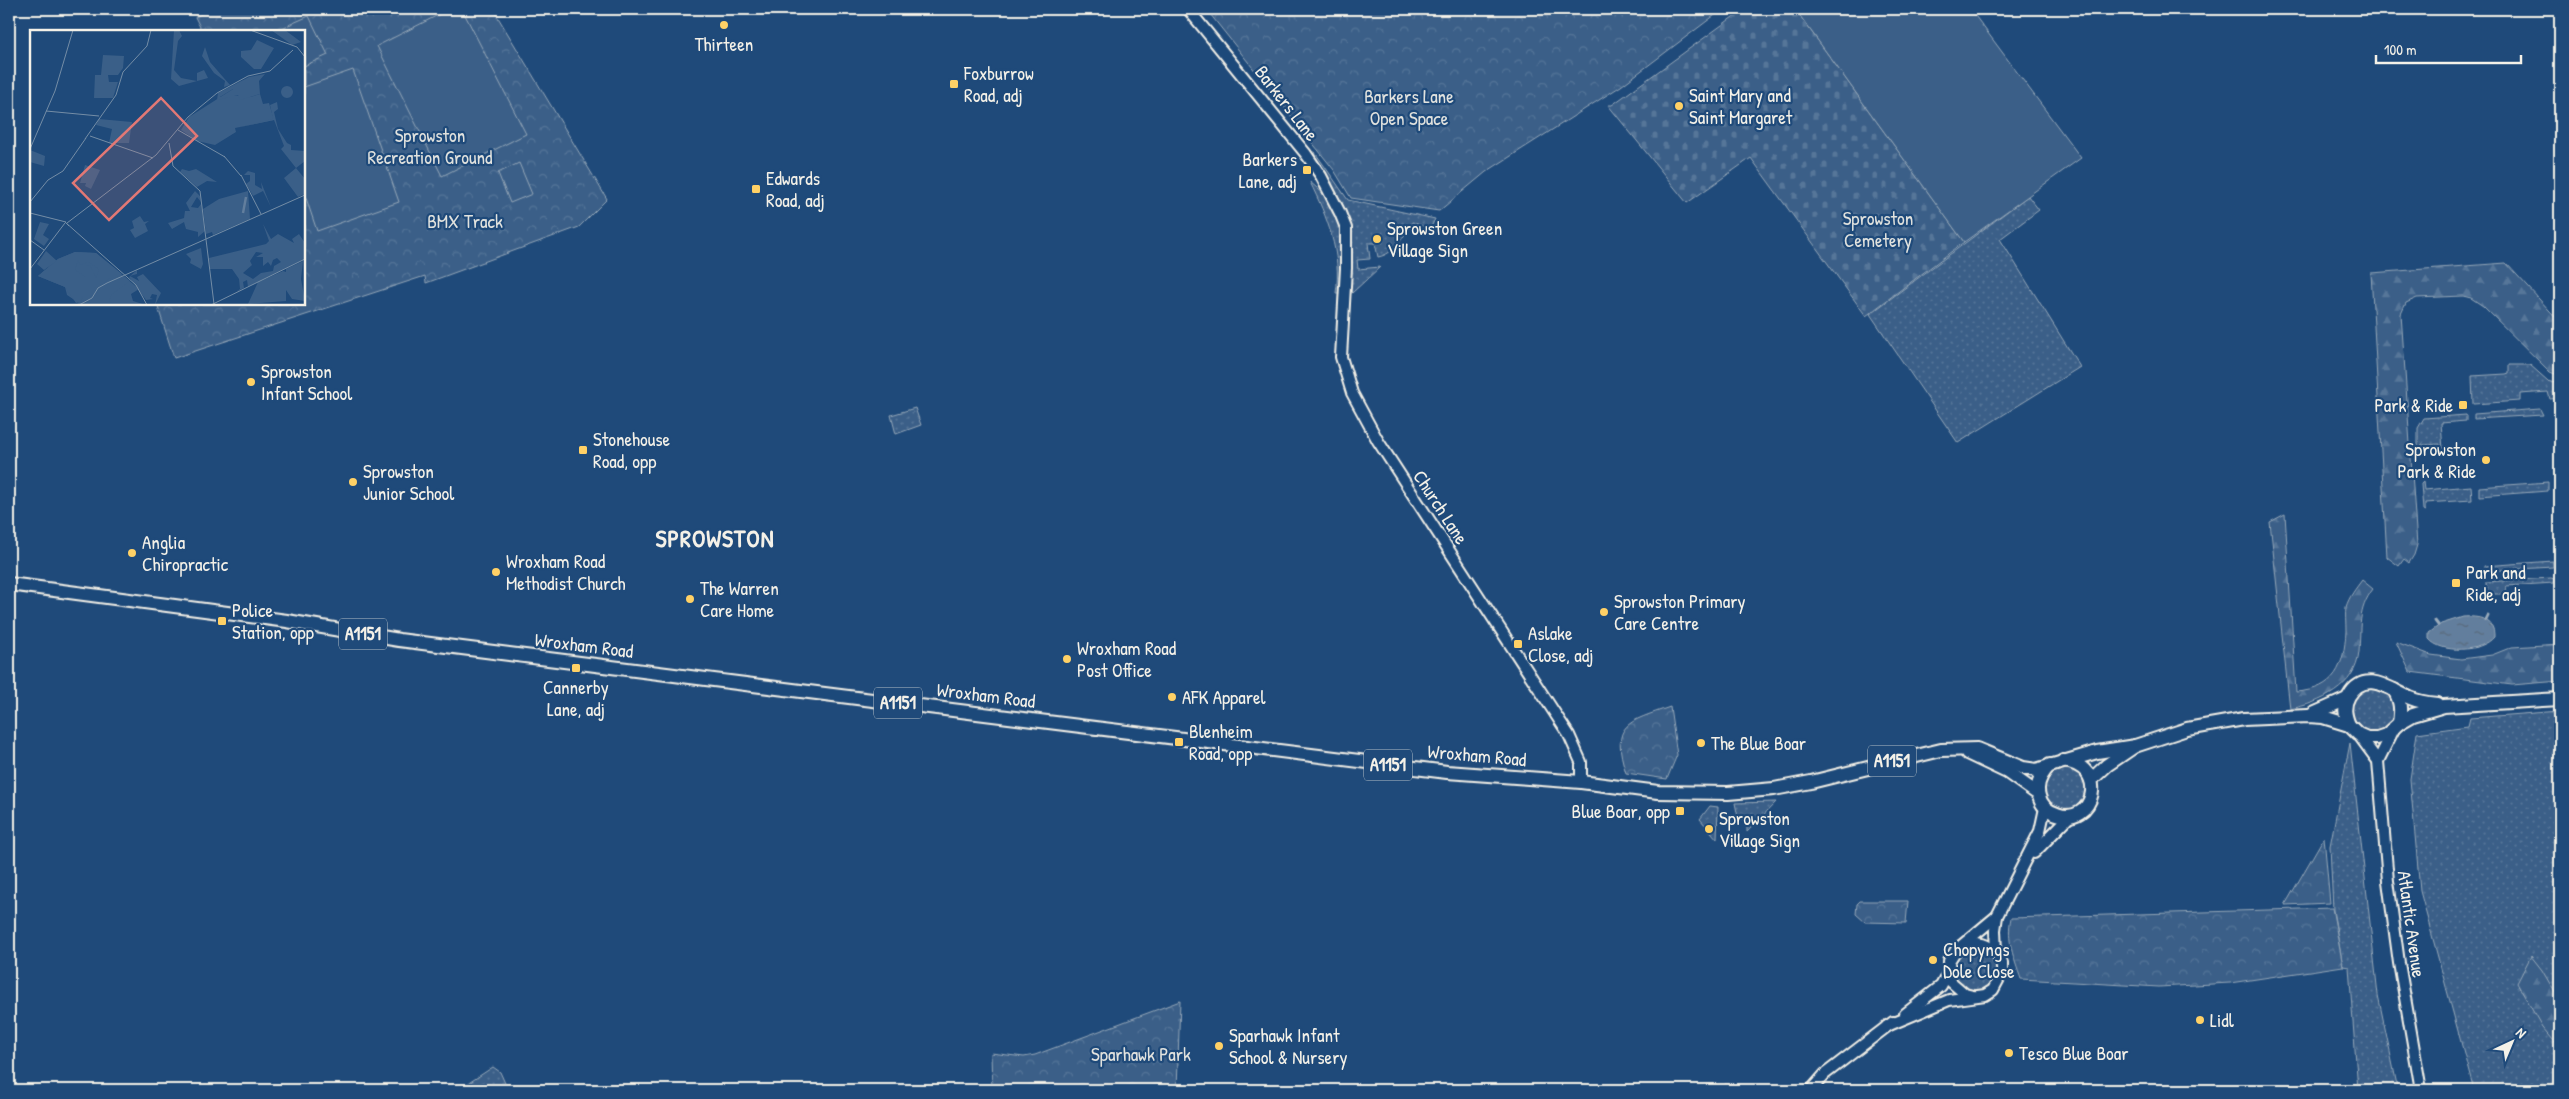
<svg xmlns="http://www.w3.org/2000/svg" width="2569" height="1099" font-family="'Patrick Hand',sans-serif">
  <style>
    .grass { fill: url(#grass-dots); stroke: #97a8b8 }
    .forest { fill: url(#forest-firs); stroke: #97a8b8 }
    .cemetery { fill: url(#cemetery-stones); stroke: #97a8b8 }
    .park { fill: url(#park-crowns); stroke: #97a8b8 }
    .garden { fill: #3a5f88; stroke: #97a8b8 }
    .water { fill: url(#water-ripples); stroke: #9cacbb }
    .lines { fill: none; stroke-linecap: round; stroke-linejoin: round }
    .stream { stroke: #9cacbb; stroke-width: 3 }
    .minor-casing { stroke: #f4f1e8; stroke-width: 14 }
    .major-casing { stroke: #f4f1e8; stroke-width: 16 }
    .minor { stroke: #1f4a7a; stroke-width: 10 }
    .major { stroke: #1f4a7a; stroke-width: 12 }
    .poi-dot { fill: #ffd166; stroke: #1f4a7a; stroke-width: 2 }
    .labels { text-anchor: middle; stroke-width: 4.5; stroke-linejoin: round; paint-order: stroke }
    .shield { fill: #1f4a7a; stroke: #b4bfc7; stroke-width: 1 }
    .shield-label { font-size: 18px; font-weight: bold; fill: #f4f1e8 }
    .poi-label { font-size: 19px; fill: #f4f1e8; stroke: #1f4a7a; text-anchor: start }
    .park-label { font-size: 19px; fill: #e1e2de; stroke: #1f4a7a }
    .street-label { font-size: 19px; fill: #f4f1e8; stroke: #1f4a7a }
    .district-label { font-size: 24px; font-weight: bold; letter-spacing: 1px; fill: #f4f1e8; stroke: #1f4a7a }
    .inset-river { fill: none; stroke: #627e9d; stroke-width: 2.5 }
    .inset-road { fill: none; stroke: #748da6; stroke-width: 1 }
    .view { fill: #e27875; fill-opacity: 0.15; stroke: #e27875; stroke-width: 2.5 }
    .inset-edge { fill: none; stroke: #f4f1e8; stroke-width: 2.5 }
  </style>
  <defs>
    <pattern id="grass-dots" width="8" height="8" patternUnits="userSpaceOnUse" patternTransform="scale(1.25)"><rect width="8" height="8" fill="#3a5f88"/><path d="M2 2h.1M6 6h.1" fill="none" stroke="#577699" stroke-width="1.8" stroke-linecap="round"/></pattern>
    <pattern id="forest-firs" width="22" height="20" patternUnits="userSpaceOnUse" patternTransform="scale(1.25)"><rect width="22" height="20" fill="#3a5f88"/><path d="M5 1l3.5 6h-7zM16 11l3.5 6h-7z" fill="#577699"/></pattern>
    <pattern id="cemetery-stones" width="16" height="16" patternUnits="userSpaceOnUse" patternTransform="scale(1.25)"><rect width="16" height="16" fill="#3a5f88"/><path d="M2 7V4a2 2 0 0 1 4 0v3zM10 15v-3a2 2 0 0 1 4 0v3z" fill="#577699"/></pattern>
    <pattern id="park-crowns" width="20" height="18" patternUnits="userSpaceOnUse" patternTransform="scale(1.25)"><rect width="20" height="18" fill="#3a5f88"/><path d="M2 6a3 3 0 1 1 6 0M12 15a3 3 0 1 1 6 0" fill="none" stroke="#577699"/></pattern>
    <pattern id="water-ripples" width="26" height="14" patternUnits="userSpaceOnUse" patternTransform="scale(1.25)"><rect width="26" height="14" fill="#627e9d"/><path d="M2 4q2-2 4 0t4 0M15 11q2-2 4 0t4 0" fill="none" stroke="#58687a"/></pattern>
  </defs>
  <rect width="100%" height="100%" fill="#1f4a7a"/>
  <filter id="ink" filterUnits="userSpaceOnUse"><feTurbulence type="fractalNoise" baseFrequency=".02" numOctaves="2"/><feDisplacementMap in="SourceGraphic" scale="10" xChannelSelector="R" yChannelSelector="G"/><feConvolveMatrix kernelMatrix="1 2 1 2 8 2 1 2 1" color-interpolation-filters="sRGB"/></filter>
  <g filter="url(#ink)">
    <!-- grass -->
    <g class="grass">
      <path d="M1314,151L1348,200L1435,219L1430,229L1412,222C1404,236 1395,254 1378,257L1375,243H1368L1370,259L1357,260L1358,269L1380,267L1352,293H1336C1342,253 1327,217 1310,182L1324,194Z"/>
      <polygon points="2028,196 2039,210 2000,239 2080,367 1958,443 1870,314"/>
      <polygon points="2509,365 2530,365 2548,381 2560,384 2560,398 2550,399 2548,392 2520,394 2520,401 2473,404 2472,376 2506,374 2509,373"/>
      <polygon points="915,408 921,425 896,434 891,415"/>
      <polygon points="2540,409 2543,415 2474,419 2474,414"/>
      <polygon points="2466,415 2466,421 2441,423 2443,450 2441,451 2440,444 2422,445 2421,453 2418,453 2418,428 2424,418"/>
      <polygon points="2423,482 2424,490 2471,486 2472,500 2425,503 2425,511 2423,510 2421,484"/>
      <polygon points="2548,482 2548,491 2479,496 2479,487"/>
      <polygon points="2553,561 2553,567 2484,571 2484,566"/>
      <polygon points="2551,578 2554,579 2554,583 2506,586 2507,594 2486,594 2486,582"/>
      <circle cx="2374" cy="710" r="22"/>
      <polygon points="2560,711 2560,1090 2474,1090 2420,891 2410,779 2417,733 2468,726 2470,718"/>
      <polygon points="2350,743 2378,995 2398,1090 2358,1090 2349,967 2343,966 2333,910 2330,846"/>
      <circle cx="2065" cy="789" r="21"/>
      <polygon points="1776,802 1747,832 1747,823 1738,817 1735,803"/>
      <polygon points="1710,806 1718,807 1717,839 1700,819"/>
      <circle cx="1975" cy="970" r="21"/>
      <polygon points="493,1067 500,1072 508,1090 458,1090"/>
      <polygon points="1725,1084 1797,1088 1796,1090 1724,1090"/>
    </g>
    <!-- forest -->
    <g class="forest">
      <polygon points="2506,263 2560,322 2560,376 2550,372 2483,306 2471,298 2463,296 2417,298 2406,303 2401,314 2417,545 2414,555 2409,563 2404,559 2399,566 2387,557 2371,273"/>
      <path d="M2285,514L2296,692C2336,689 2344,666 2346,631C2346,623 2345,614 2346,607C2349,597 2356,588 2362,580L2373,589C2357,610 2361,628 2359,652C2356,687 2320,703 2290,709L2270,522Z"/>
      <polygon points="2396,642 2431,655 2461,659 2492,655 2512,647 2560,644 2560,681 2512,685 2410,672"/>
      <polygon points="2531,956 2542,970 2557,996 2560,997 2560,1048 2542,1027 2517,983"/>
    </g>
    <!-- cemetery -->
    <polygon class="cemetery" points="1744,9 1795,9 1964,242 1866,316 1751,158 1687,203 1608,105 1612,105"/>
    <!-- park -->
    <g class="park">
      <polygon points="212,9 493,9 607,199 579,227 426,283 425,276 174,358 157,304 304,304 304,31 202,31 195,17"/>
      <polygon points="1206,9 1723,9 1621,86 1486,172 1439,211 1351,198 1334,170"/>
      <path d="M1670,707L1677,755L1667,779L1626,773C1610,723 1628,722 1670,707Z"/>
      <polygon points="2324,837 2330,903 2285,905"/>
      <polygon points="1860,901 1908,901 1906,923 1865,922 1856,914 1857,904"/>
      <path d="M2332,908L2343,966L2230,983L2159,987L2021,979C2014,959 2006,939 2011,918Z"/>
      <polygon points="1180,1001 1177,1090 992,1090 991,1053 1024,1057 1035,1055"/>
    </g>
    <!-- garden -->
    <g class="garden">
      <polygon points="450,9 462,9 526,134 442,176 377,46"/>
      <polygon points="1795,9 1970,9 2081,158 1964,242"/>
      <polygon points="309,16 328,55 304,66 304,31 275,31"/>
      <polygon points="353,70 399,202 317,231 304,192 304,87"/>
      <polygon points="519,163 532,194 510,203 498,173"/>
    </g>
    <!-- water -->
    <path class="water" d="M2463,617C2478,616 2495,618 2494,637C2482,652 2441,654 2429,639V633L2441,624Z"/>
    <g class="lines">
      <!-- stream -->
      <g class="stream">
        <polyline points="2486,620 2488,616"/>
        <polyline points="2435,621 2438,625"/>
      </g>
      <!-- minor casing -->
      <g class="minor-casing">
        <g id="minor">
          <polyline points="1188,9 1306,154 1321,176 1340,213 1346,228 1346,268 1341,357 1352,393 1378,441 1569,735 1581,762 1581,782"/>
          <polyline points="2358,734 2378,761 2388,881 2399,963 2421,1090"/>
          <polyline points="2378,761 2394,729"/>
          <polyline points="2034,853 2070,816"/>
          <path d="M1967,943C1979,942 1987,944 1996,952"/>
          <polyline points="1973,996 1965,994 1950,981 1949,961 1956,950 1997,916"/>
          <polyline points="1905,1014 1941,986 1948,973"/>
          <polyline points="1887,1026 1949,1000 1985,995 1993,990 2002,973 2002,963 1996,952 1995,930 1997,916 2040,831 2045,808"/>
          <polyline points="1811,1090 1825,1074 1893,1022"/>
        </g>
      </g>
      <!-- major casing -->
      <g class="major-casing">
        <g id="major">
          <polyline points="9,584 287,621 399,640 761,686 1447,772 1581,782 1658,792 1728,793 1774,789 1811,782 1941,750 1977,749 2023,768 2036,770 2097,752 2135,746 2187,729 2244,719 2308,716 2323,717 2349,725 2358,734 2367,738 2377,738 2386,735 2399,723 2413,715 2444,706 2560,699"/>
          <path d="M2394,690C2401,702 2401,710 2399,723"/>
          <polyline points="2313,714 2347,699"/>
          <path d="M2349,725C2345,715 2343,706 2349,696C2365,668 2391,690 2410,698C2419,702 2428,703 2437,704"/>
          <polyline points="1967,753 2007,772 2038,794"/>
          <path d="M2050,765C2042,773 2035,783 2039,796C2041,805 2047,811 2057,814C2093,828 2111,766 2063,761"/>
          <polyline points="2091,780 2107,765 2135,746"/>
        </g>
      </g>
      <!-- minor -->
      <use href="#minor" class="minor"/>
      <!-- major -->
      <use href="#major" class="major"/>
    </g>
  </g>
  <!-- markers -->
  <g class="poi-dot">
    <circle cx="724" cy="25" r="5"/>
    <rect x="949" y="79" width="10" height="10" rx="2.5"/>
    <circle cx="1679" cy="106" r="5"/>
    <rect x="1302" y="165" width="10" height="10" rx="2.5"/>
    <rect x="751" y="184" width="10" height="10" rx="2.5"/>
    <circle cx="1377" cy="239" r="5"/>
    <circle cx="251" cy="382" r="5"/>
    <rect x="2458" y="400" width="10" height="10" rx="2.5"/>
    <rect x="578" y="445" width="10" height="10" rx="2.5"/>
    <circle cx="2486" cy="460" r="5"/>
    <circle cx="353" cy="482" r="5"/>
    <circle cx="132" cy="553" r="5"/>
    <circle cx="496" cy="572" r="5"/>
    <rect x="2451" y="578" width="10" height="10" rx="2.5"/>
    <circle cx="690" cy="599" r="5"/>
    <circle cx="1604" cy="612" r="5"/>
    <rect x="217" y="616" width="10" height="10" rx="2.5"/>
    <rect x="1513" y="639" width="10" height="10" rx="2.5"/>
    <circle cx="1067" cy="659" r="5"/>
    <rect x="571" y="663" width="10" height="10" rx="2.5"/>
    <circle cx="1172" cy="697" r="5"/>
    <rect x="1174" y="737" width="10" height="10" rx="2.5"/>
    <circle cx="1701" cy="743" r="5"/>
    <rect x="1675" y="806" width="10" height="10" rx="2.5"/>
    <circle cx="1709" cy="829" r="5"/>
    <circle cx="1933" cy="960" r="5"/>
    <circle cx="2200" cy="1020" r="5"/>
    <circle cx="1219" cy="1046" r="5"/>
    <circle cx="2009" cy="1053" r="5"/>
  </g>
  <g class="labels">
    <!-- shield labels -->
    <g class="shield">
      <rect x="339" y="618.5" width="48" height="31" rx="4"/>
      <rect x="874" y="687.5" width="48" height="31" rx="4"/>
      <rect x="1868" y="745.5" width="48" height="31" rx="4"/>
      <rect x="1364" y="749.5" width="48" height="31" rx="4"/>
    </g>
    <g class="shield-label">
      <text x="363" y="640">A1151</text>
      <text x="898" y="709">A1151</text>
      <text x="1892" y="767">A1151</text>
      <text x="1388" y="771">A1151</text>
    </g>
    <!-- poi labels -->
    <g class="poi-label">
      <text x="724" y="51" text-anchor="middle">Thirteen</text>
      <text x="964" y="80">Foxburrow<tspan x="964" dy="22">Road, adj</tspan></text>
      <text x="1689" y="102">Saint Mary and<tspan x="1689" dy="22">Saint Margaret</tspan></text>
      <text x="1297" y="166" text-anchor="end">Barkers<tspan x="1297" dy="22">Lane, adj</tspan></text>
      <text x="766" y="185">Edwards<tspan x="766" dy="22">Road, adj</tspan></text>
      <text x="1387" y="235">Sprowston Green<tspan x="1387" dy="22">Village Sign</tspan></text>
      <text x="261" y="378">Sprowston<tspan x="261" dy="22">Infant School</tspan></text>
      <text x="2453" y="412" text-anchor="end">Park &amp; Ride</text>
      <text x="593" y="446">Stonehouse<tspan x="593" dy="22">Road, opp</tspan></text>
      <text x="2476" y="456" text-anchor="end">Sprowston<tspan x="2476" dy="22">Park &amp; Ride</tspan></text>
      <text x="363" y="478">Sprowston<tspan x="363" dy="22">Junior School</tspan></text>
      <text x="142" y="549">Anglia<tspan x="142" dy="22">Chiropractic</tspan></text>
      <text x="506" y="568">Wroxham Road<tspan x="506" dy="22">Methodist Church</tspan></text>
      <text x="2466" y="579">Park and<tspan x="2466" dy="22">Ride, adj</tspan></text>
      <text x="700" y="595">The Warren<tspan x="700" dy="22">Care Home</tspan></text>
      <text x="1614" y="608">Sprowston Primary<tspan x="1614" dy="22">Care Centre</tspan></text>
      <text x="232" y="617">Police<tspan x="232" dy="22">Station, opp</tspan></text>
      <text x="1528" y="640">Aslake<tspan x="1528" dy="22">Close, adj</tspan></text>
      <text x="1077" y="655">Wroxham Road<tspan x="1077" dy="22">Post Office</tspan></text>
      <text x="576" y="694" text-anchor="middle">Cannerby<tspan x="576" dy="22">Lane, adj</tspan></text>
      <text x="1182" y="704">AFK Apparel</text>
      <text x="1189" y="738">Blenheim<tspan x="1189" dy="22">Road, opp</tspan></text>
      <text x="1711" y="750">The Blue Boar</text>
      <text x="1670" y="818" text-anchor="end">Blue Boar, opp</text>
      <text x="1719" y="825">Sprowston<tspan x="1719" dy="22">Village Sign</tspan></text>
      <text x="1943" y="956">Chopyngs<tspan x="1943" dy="22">Dole Close</tspan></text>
      <text x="2210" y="1027">Lidl</text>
      <text x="1229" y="1042">Sparhawk Infant<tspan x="1229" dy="22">School &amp; Nursery</tspan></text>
      <text x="2019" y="1060">Tesco Blue Boar</text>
    </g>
    <!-- park labels -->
    <g class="park-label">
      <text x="1409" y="103">Barkers Lane<tspan x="1409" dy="22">Open Space</tspan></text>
      <text x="430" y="142">Sprowston<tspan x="430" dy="22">Recreation Ground</tspan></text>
      <text x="1878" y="225">Sprowston<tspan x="1878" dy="22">Cemetery</tspan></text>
      <text x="465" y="228">BMX Track</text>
      <text x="1141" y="1061">Sparhawk Park</text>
    </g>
    <!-- street labels -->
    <g class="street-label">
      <text transform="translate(1287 103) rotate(52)" y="7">Barkers Lane</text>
      <text transform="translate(1441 507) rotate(57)" y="7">Church Lane</text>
      <text transform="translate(584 645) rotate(7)" y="7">Wroxham Road</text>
      <text transform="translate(986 695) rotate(7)" y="7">Wroxham Road</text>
      <text transform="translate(1477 755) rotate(5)" y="7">Wroxham Road</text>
      <text transform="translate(2412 924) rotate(82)" y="7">Atlantic Avenue</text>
    </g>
    <!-- district labels -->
    <g class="district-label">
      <text x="715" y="547">SPROWSTON</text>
    </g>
  </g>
  <!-- overview -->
  <g transform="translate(30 30)">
    <rect width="275" height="275" fill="#1f4a7a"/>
    <path d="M73,25L94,26L93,38L88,45H78L79,52H88L83,68H64L65,45H71ZM203,59L204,65L220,67L230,64L233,74L239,73L244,90L205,98L206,102L185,115L167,111L151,100L159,87ZM0,120L15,126L14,136L0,132ZM110,186L114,192L119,191L115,194L118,201L105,208L100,200L104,198L102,191ZM45,222L66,223L109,259L101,264L103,271L116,275H45L49,273L37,265L35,257L8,246L28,229ZM107,240V244L100,246L109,251L107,247L113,244L131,263L125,275L127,265L122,264L120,268L123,269L116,270L99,247Z" fill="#3a5f88"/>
    <path d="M144,0H149L152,6L148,11L144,40L151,48L167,51V43L174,40L178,48L149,56L141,49ZM241,0H255L271,12L262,15ZM227,10L244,18L231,39H224L211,27V21L221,20ZM175,17L180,32L200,55L194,57L195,51L184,43L172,26ZM235,44L229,51L230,64L210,70L208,65H203V59L190,67H200L187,70L188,63L219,47ZM251 62a6 6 0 1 1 12 0a6 6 0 1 1-12 0ZM247,72L248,79L244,82L248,99L257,113L261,115V120L275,121V131L266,138L275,149V164L268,167L254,148L266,138L251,119L254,116L244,90L206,98L243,89L240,75ZM152,139L159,141L166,139L187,152L177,151L167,157L150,142ZM218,141L225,143V155L232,159L231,152L241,177L233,161L223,166L216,154L220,151V145H214ZM165,161L170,166L171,172L167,167L161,177L168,178L171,174L175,201L168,207V202L156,199L154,192L142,199L138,193L154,188L155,181H160L156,173ZM218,161L220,189L183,205L182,202L176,204L173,179L189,169ZM233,194L241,209L248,204L264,213L262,209L269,204L275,213V229L218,257L217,250L213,252L214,258L206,262L210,259L209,249L202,239H180L179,228L236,214L239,211ZM226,222L233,223L226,227H233V236L238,232L241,236L243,230L247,228L251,232L244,236L243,241L231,243L223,249L213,243L222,235L220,231ZM45,222L66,223L92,244L82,250L79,248L62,268L54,272L52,266L51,272L46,273L35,257L8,246L28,229ZM48,230L50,235L58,232L69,239L66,248L60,235L56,236V247L45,240ZM273,231L271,249L275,271L262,269L256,260V271L218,274L228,252L253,241L256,242V239ZM94,246L100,251L82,264L79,271L85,275H59L67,259Z" fill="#3a5f88" fill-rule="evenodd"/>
    <path d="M69,89L102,92L99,113H79L82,99L66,95ZM55,135L70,140L61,159L55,156L56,153H50ZM171,218L173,234L171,239L160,233L161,229L156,224Z" fill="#3a5f88"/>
    <path d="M10,192L19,194L13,205L19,209L14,216L4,209ZM16,221L27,231L14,240L7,234Z" fill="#3a5f88"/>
    <path class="inset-river" d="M213,183L216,167"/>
    <path class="inset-road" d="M220,0L267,17L275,27M16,81L69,86M148,100L195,127M60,106L123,128M55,109L86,65L93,42L117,16L121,0M139,113L143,136L170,161L184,274M0,119L25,61L43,0M194,126L211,146M211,145L231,184M0,172L18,150L33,141L56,108M0,183L36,192M37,193L126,125L158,87L187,63L218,46L240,41L263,20M39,196L35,192L106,255L117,275M0,210L14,220M0,239L35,193M49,275L62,268L68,258L77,253L275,165M181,275L275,229"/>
    <path class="view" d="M131,68L167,106L79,190L43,153Z"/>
    <rect width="275" height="275" class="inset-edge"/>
  </g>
  <!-- margin -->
  <rect width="2569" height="1099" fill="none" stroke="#1f4a7a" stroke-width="30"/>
  <rect x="15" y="15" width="2539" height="1069" fill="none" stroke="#f4f1e8" stroke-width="2" filter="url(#ink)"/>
  <!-- north arrow -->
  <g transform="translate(2512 1042) rotate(44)" stroke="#1f4a7a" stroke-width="4" paint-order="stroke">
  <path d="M0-4L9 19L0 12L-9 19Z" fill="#f4f1e8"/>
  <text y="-8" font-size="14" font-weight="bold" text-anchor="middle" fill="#f4f1e8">N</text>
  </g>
  <!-- scale -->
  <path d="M2376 55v8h145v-8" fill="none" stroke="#f4f1e8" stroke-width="2.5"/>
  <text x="2384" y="55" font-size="15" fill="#f4f1e8" stroke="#1f4a7a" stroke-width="4" paint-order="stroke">100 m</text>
</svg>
